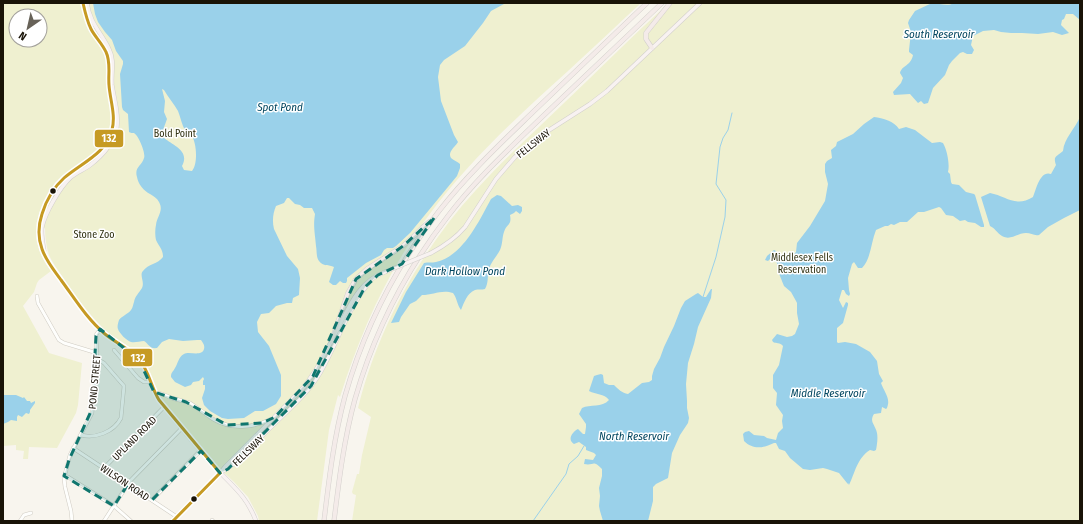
<svg xmlns="http://www.w3.org/2000/svg" width="1083" height="524" font-family="'Fira Sans Condensed',sans-serif">
  <style>
    .green { fill: #eff0d0; fill-rule: evenodd }
    .water { fill: #9ad1ea; fill-rule: evenodd }
    .lines { fill: none; stroke-linecap: round; stroke-linejoin: round }
    .stream { stroke: #9ad1ea; stroke-width: 1 }
    .minor-casing { stroke: #d0ccc3; stroke-width: 4 }
    .major-casing { stroke: #d3d0cc; stroke-width: 4.5 }
    .highway-casing { stroke: #d3d0cc; stroke-width: 5 }
    .minor { stroke: #fefefc; stroke-width: 3 }
    .major { stroke: #f8f2f1; stroke-width: 3.5 }
    .highway { stroke: #f4ebe9; stroke-width: 4 }
    .major-bridge-casing { stroke: #d3d0cc; stroke-width: 4.5; stroke-linecap: butt }
    .major-bridge { stroke: #f8f2f1; stroke-width: 3.5 }
    .bus-1-casing { stroke: #fff; stroke-width: 6 }
    .bus-1 { stroke: #c69a23; stroke-width: 3 }
    .marked { fill: #0f766e; fill-opacity: 0.2; stroke: #0f766e; stroke-width: 3; stroke-dasharray: 8 5; stroke-linejoin: round }
    .bus-dot { fill: #191307; stroke: #fff; stroke-width: 1.5 }
    .labels { text-anchor: middle; stroke-width: 3; stroke-linejoin: round; paint-order: stroke }
    .park-label { font-size: 10px; fill: #303111; stroke: #fff }
    .street-label { font-size: 10px; fill: #191307; stroke: #fff }
    .water-label { font-size: 11px; font-style: italic; fill: #00455f; stroke: #fff }
    .line-badge { stroke: #fff; stroke-width: 1.5 }
    .badge-label { font-size: 11px; text-anchor: middle; font-weight: bold; fill: #fff }
  </style>
  <rect width="100%" height="100%" fill="#f8f5ee"/>
  <!-- green -->
  <g class="green">
    <path d="M3,3H641C616,26 592,49 568,71C518,116 469,161 429,215C388,270 361,331 340,397L338,395L329,430L317,521H259L258,516L248,497L234,482L218,467L160,398C152,385 151,369 140,357C131,346 117,340 106,331C89,315 75,295 62,276C57,269 52,262 49,255C46,246 45,237 45,228L36,233C37,247 42,259 51,271L39,280L37,283L34,292L23,306L49,353L82,363L78,405L76,413L57,448L29,447L28,459H23L24,451L16,450V445L3,446ZM16,16H40V40H16Z"/>
    <path d="M669,3H1080V521H352L356,495L353,494L352,492L357,474H359L362,455L371,417L358,408C378,328 420,251 476,190C504,159 534,132 564,103C599,70 633,35 669,3Z"/>
  </g>
  <!-- water -->
  <g class="water">
    <path d="M93,3H513L504,4L491,11L483,23L465,46L444,60L440,65L438,77L441,101L454,135L458,142C456,146 447,152 451,158C453,160 458,162 460,164V168L457,176L410,233L396,246L393,248H387L384,250L381,255L366,263L347,278V281L346,283H343L340,281L336,285H333L329,282L334,267C329,264 323,267 319,261C316,257 317,251 316,246C315,233 313,227 315,214L312,208H304L300,205L295,204L289,198H287L284,203L276,206C273,213 272,221 274,229L287,256L298,269L300,278L299,295L293,298L292,303H287L276,306L269,313L261,314L257,322L258,332L269,346L281,375V396L276,404L263,411H255L244,418L228,419L222,418L210,411L204,405L202,398L205,389V385H203V381L204,379L203,377L199,381L193,382L191,385L185,387L175,382L171,377C171,372 173,372 175,368C178,364 178,357 184,354C189,351 202,357 204,349C205,345 203,343 201,340H197L183,341L169,339L162,342L157,348C149,349 149,344 144,341C140,341 135,343 131,342C127,341 119,333 118,329C117,327 118,323 119,320C122,316 128,314 131,310C133,307 133,305 134,302C135,296 139,293 142,288C145,282 139,275 143,271C148,264 158,264 163,257C163,249 159,247 156,240C155,236 155,229 156,225C157,216 164,211 159,202C157,198 153,196 150,194C144,191 138,184 137,177C134,167 142,166 144,158C146,154 139,136 134,133C133,133 130,133 129,132L128,114L123,110L122,107L120,74L123,64V61L116,51L112,40L105,32L98,22L95,14ZM162,89L164,90C168,97 174,104 178,111C180,116 181,121 183,126C184,130 189,131 191,135C197,142 198,164 192,171L184,170L182,166C190,151 174,146 164,138L163,130L167,119L164,112L165,101Z"/>
    <path d="M932,3C940,3 947,7 954,3H1080V20L1073,14H1066L1064,19L1062,20L1061,25L1069,33L1062,35L1053,32L1038,34L1022,33H1011L1001,32L994,30L983,31L973,36L971,45L974,50L972,54H967L963,52L960,53L952,61L949,65L945,75L933,88L928,103L924,104L921,101L918,103L910,94L894,95L893,92L901,83L903,78L900,73C902,65 911,66 913,55L909,52V50L911,32L908,23L909,20L915,11Z"/>
    <path d="M874,117C883,118 894,121 899,129L906,127L915,130L932,143L940,142L943,143C947,150 950,164 948,172L950,174L951,182L952,184L959,185L966,192L974,194L975,195L984,225V227H981L975,223L968,222L965,220L960,221L953,216L946,215L941,208L939,207L924,212H918L907,222H900L894,225L891,224L888,226H885L876,230C871,242 871,259 862,268H858L854,262L852,264L848,278L849,290L850,294L849,296L846,294L844,290H842L839,300L843,308L846,302L848,303V305L843,323L837,328V342L838,343L845,342L856,344L870,352L877,361L879,374L883,381L881,383C884,392 891,398 887,408L886,409L882,407L881,413L874,414C869,422 875,424 877,433C878,438 877,445 876,450L874,451L870,450C857,458 855,473 849,485L848,483L847,484V483L839,473L827,469L823,468L810,470L803,469L790,458L785,451L779,449L776,443H774C764,448 753,450 744,441L743,434L745,432L749,431L754,435L764,436L767,438L776,440L778,433L783,428L782,421L783,415L776,405L777,393L773,388V375L779,365L783,346C780,342 776,344 773,342L772,340L777,334L787,337L792,336L795,334L799,324L797,313V303L796,301L791,292L784,286C782,281 782,281 780,276C777,269 781,263 771,258L768,261L765,260L767,256L774,250L776,251L778,256L792,262L794,254L796,252L797,243L810,226L825,201L828,184L825,172V164L827,161L832,158L831,150L836,146L837,142L853,134L864,124Z"/>
    <path d="M1080,117V210L1064,218L1048,227L1039,235C1034,236 1031,233 1026,233C1017,233 1011,241 1002,236C997,233 995,228 990,226L981,197L990,193C1006,196 1016,208 1033,197C1036,190 1040,170 1051,174L1056,165C1053,156 1056,157 1063,151C1064,138 1075,129 1080,117Z"/>
    <path d="M497,195L501,196L512,206L518,205L522,207V211L520,214L516,211L514,213L510,215C512,226 507,223 504,232C502,237 503,243 500,250C497,256 492,261 489,268C487,276 489,282 485,289C482,290 478,289 475,290C467,293 464,303 461,310C457,305 457,298 453,293C442,289 433,295 422,295L416,301L410,304L401,317L399,322L391,323L406,292L424,263C428,262 432,263 436,262C463,256 479,221 491,199Z"/>
    <path d="M711,289H712L711,298L698,327L694,344L688,363L686,384L687,401V408L689,418L688,423L680,435L672,453L668,478L656,484L653,487V501L648,521H603L600,511L599,506L600,496L599,488L602,476V469C592,459 595,466 584,464L585,459L593,460L596,455L594,453L586,450V447L579,442L574,444C567,440 572,432 578,429L583,434H585L586,427V424L579,414L582,408C590,404 602,408 609,400C604,393 596,395 589,391L594,376L597,375L601,374L603,375L604,383L609,385H614C618,389 622,393 628,394L642,383L649,382L652,380V376L654,369L660,358L664,347L674,326L681,308L685,301L696,294L698,293L703,297H706Z"/>
    <polygon points="3,395 16,395 23,398 24,397 27,401 30,401 31,403 35,401 35,403 30,410 30,412 29,414 26,413 22,417 18,415 17,417 17,421 11,420 8,422 3,424"/>
  </g>
  <g class="lines">
    <!-- stream -->
    <g class="stream">
      <polyline points="703,297 716,257 725,217 726,200 716,184 720,147 723,138 728,130 732,113"/>
      <polyline points="533,521 566,474 569,464 578,456 584,446"/>
    </g>
    <!-- minor casing -->
    <g class="minor-casing">
      <g id="minor">
        <polyline points="37,296 38,303 59,340 64,343 97,353"/>
        <polyline points="114,350 138,378 144,382 150,382"/>
        <path d="M155,393C161,392 166,396 172,398C178,400 184,401 190,403C198,408 205,414 213,419C231,430 253,428 271,419"/>
        <path d="M81,435C95,439 114,432 121,418L124,386L104,363L97,359"/>
        <polyline points="73,448 177,517"/>
        <polyline points="104,468 164,407"/>
        <polyline points="64,476 68,477 114,506 131,521"/>
        <polyline points="152,500 201,450"/>
        <polyline points="212,520 213,521"/>
        <polyline points="20,521 24,515 31,513"/>
        <polyline points="72,521 71,511 65,487 64,478 70,455 92,413 97,359 96,335 100,329"/>
        <polyline points="104,521 130,481 182,428"/>
      </g>
    </g>
    <!-- major casing -->
    <g class="major-casing">
      <g id="major">
        <path d="M83,3C85,12 87,21 91,29C96,37 102,43 106,52C111,63 108,73 109,85C110,100 116,114 112,130C106,154 81,163 64,178C54,187 48,198 43,211C39,222 37,237 42,249C46,261 54,270 61,280C74,299 87,319 105,334C115,343 129,349 139,359C149,371 150,387 159,400C177,423 196,446 216,468C233,487 246,495 256,521"/>
        <path d="M44,251C43,243 41,235 42,227C45,213 60,187 71,177C76,173 83,170 89,166C101,157 114,143 117,127C119,113 114,99 112,85C111,72 115,61 109,49C101,32 90,24 87,3"/>
        <path d="M431,253C444,246 455,239 465,227L496,179L515,157L526,147L543,134L590,104L607,91L700,3"/>
        <path d="M335,334C348,310 357,282 385,272"/>
        <path d="M221,472C239,463 253,445 267,431C285,413 307,395 320,373C337,344 347,310 368,284"/>
        <polyline points="173,521 220,473 225,467 304,387 317,368 332,340"/>
      </g>
    </g>
    <!-- highway casing -->
    <g class="highway-casing">
      <g id="highway">
        <polyline points="652,48 646,39 646,33 670,3"/>
        <polyline points="331,342 348,293 356,279 367,269 403,246 414,236 422,228 429,222"/>
        <path d="M324,521C329,479 334,437 345,396C364,329 396,266 439,211C467,175 500,144 533,112C571,76 609,39 647,3"/>
        <path d="M334,521C339,480 344,439 355,399C374,333 406,270 448,216C476,179 509,149 542,117C582,79 622,41 662,3"/>
      </g>
    </g>
    <!-- minor -->
    <use href="#minor" class="minor"/>
    <!-- major -->
    <use href="#major" class="major"/>
    <!-- highway -->
    <use href="#highway" class="highway"/>
    <!-- major-bridge casing -->
    <g class="major-bridge-casing">
      <polyline id="major-bridge" points="385,272 431,253"/>
    </g>
    <!-- major-bridge -->
    <use href="#major-bridge" class="major-bridge"/>
    <!-- bus-1 casing -->
    <g class="bus-1-casing">
      <g id="bus-1">
        <path d="M83,3C85,12 87,21 91,29C95,37 102,43 106,52C111,62 108,74 109,85C110,100 116,115 112,130C106,154 81,163 64,178C54,187 46,201 42,214C38,226 38,238 42,249C46,261 54,270 61,280C75,299 87,319 105,334C116,343 130,349 139,359C149,371 151,387 159,400L220,473"/>
        <polyline points="173,521 220,473"/>
      </g>
    </g>
    <!-- bus-1 -->
    <use href="#bus-1" class="bus-1"/>
  </g>
  <!-- marked area -->
  <path class="marked" d="M434,218L402,264L378,275L365,287L311,386L228,469L220,473L201,451L152,500L128,484L114,506L64,476L69,460L92,409L96,336L100,329L139,360L154,392L186,402L227,425L262,423L275,417L313,376L356,279L403,246Z"/>
  <!-- markers -->
  <g class="bus-dot">
    <circle cx="53" cy="191" r="3.5"/>
    <circle cx="194" cy="499" r="3.5"/>
  </g>
  <g class="labels">
    <!-- park labels -->
    <g class="park-label">
      <text x="175" y="137">Bold Point</text>
      <text x="94" y="238">Stone Zoo</text>
      <text x="802" y="261">Middlesex Fells<tspan x="802" dy="12">Reservation</tspan></text>
    </g>
    <!-- street labels -->
    <g class="street-label">
      <text transform="translate(533 143) rotate(-38)" y="4">FELLSWAY</text>
      <text transform="translate(94 382) rotate(-85)" y="4">POND STREET</text>
      <text transform="translate(134 438) rotate(-45)" y="4">UPLAND ROAD</text>
      <text transform="translate(248 450) rotate(-44)" y="4">FELLSWAY</text>
      <text transform="translate(125 482) rotate(34)" y="4">WILSON ROAD</text>
    </g>
    <!-- water labels -->
    <g class="water-label">
      <text x="939" y="38">South Reservoir</text>
      <text x="280" y="111">Spot Pond</text>
      <text x="465" y="275">Dark Hollow Pond</text>
      <text x="828" y="397">Middle Reservoir</text>
      <text x="634" y="440">North Reservoir</text>
    </g>
  </g>
  <g class="line-badge">
    <rect x="94" y="129" width="30" height="19" rx="4" fill="#c69a23"/>
    <rect x="122" y="348" width="31" height="19" rx="4" fill="#c69a23"/>
  </g>
  <g class="badge-label">
    <text x="109" y="142">132</text>
    <text x="138" y="362">132</text>
  </g>
  <!-- border -->
  <rect width="1083" height="524" fill="none" stroke="#191307" stroke-width="8"/>
  <!-- north arrow -->
  <g transform="translate(28 28) rotate(214)"><circle r="19" fill="#ffffff" stroke="#a3a19c"/>
  <path d="M0-3L7 15L0 10L-7 15Z" fill="#676258"/>
  <text y="-6" font-size="11" font-weight="bold" text-anchor="middle" fill="#191307">N</text>
  </g>
</svg>
